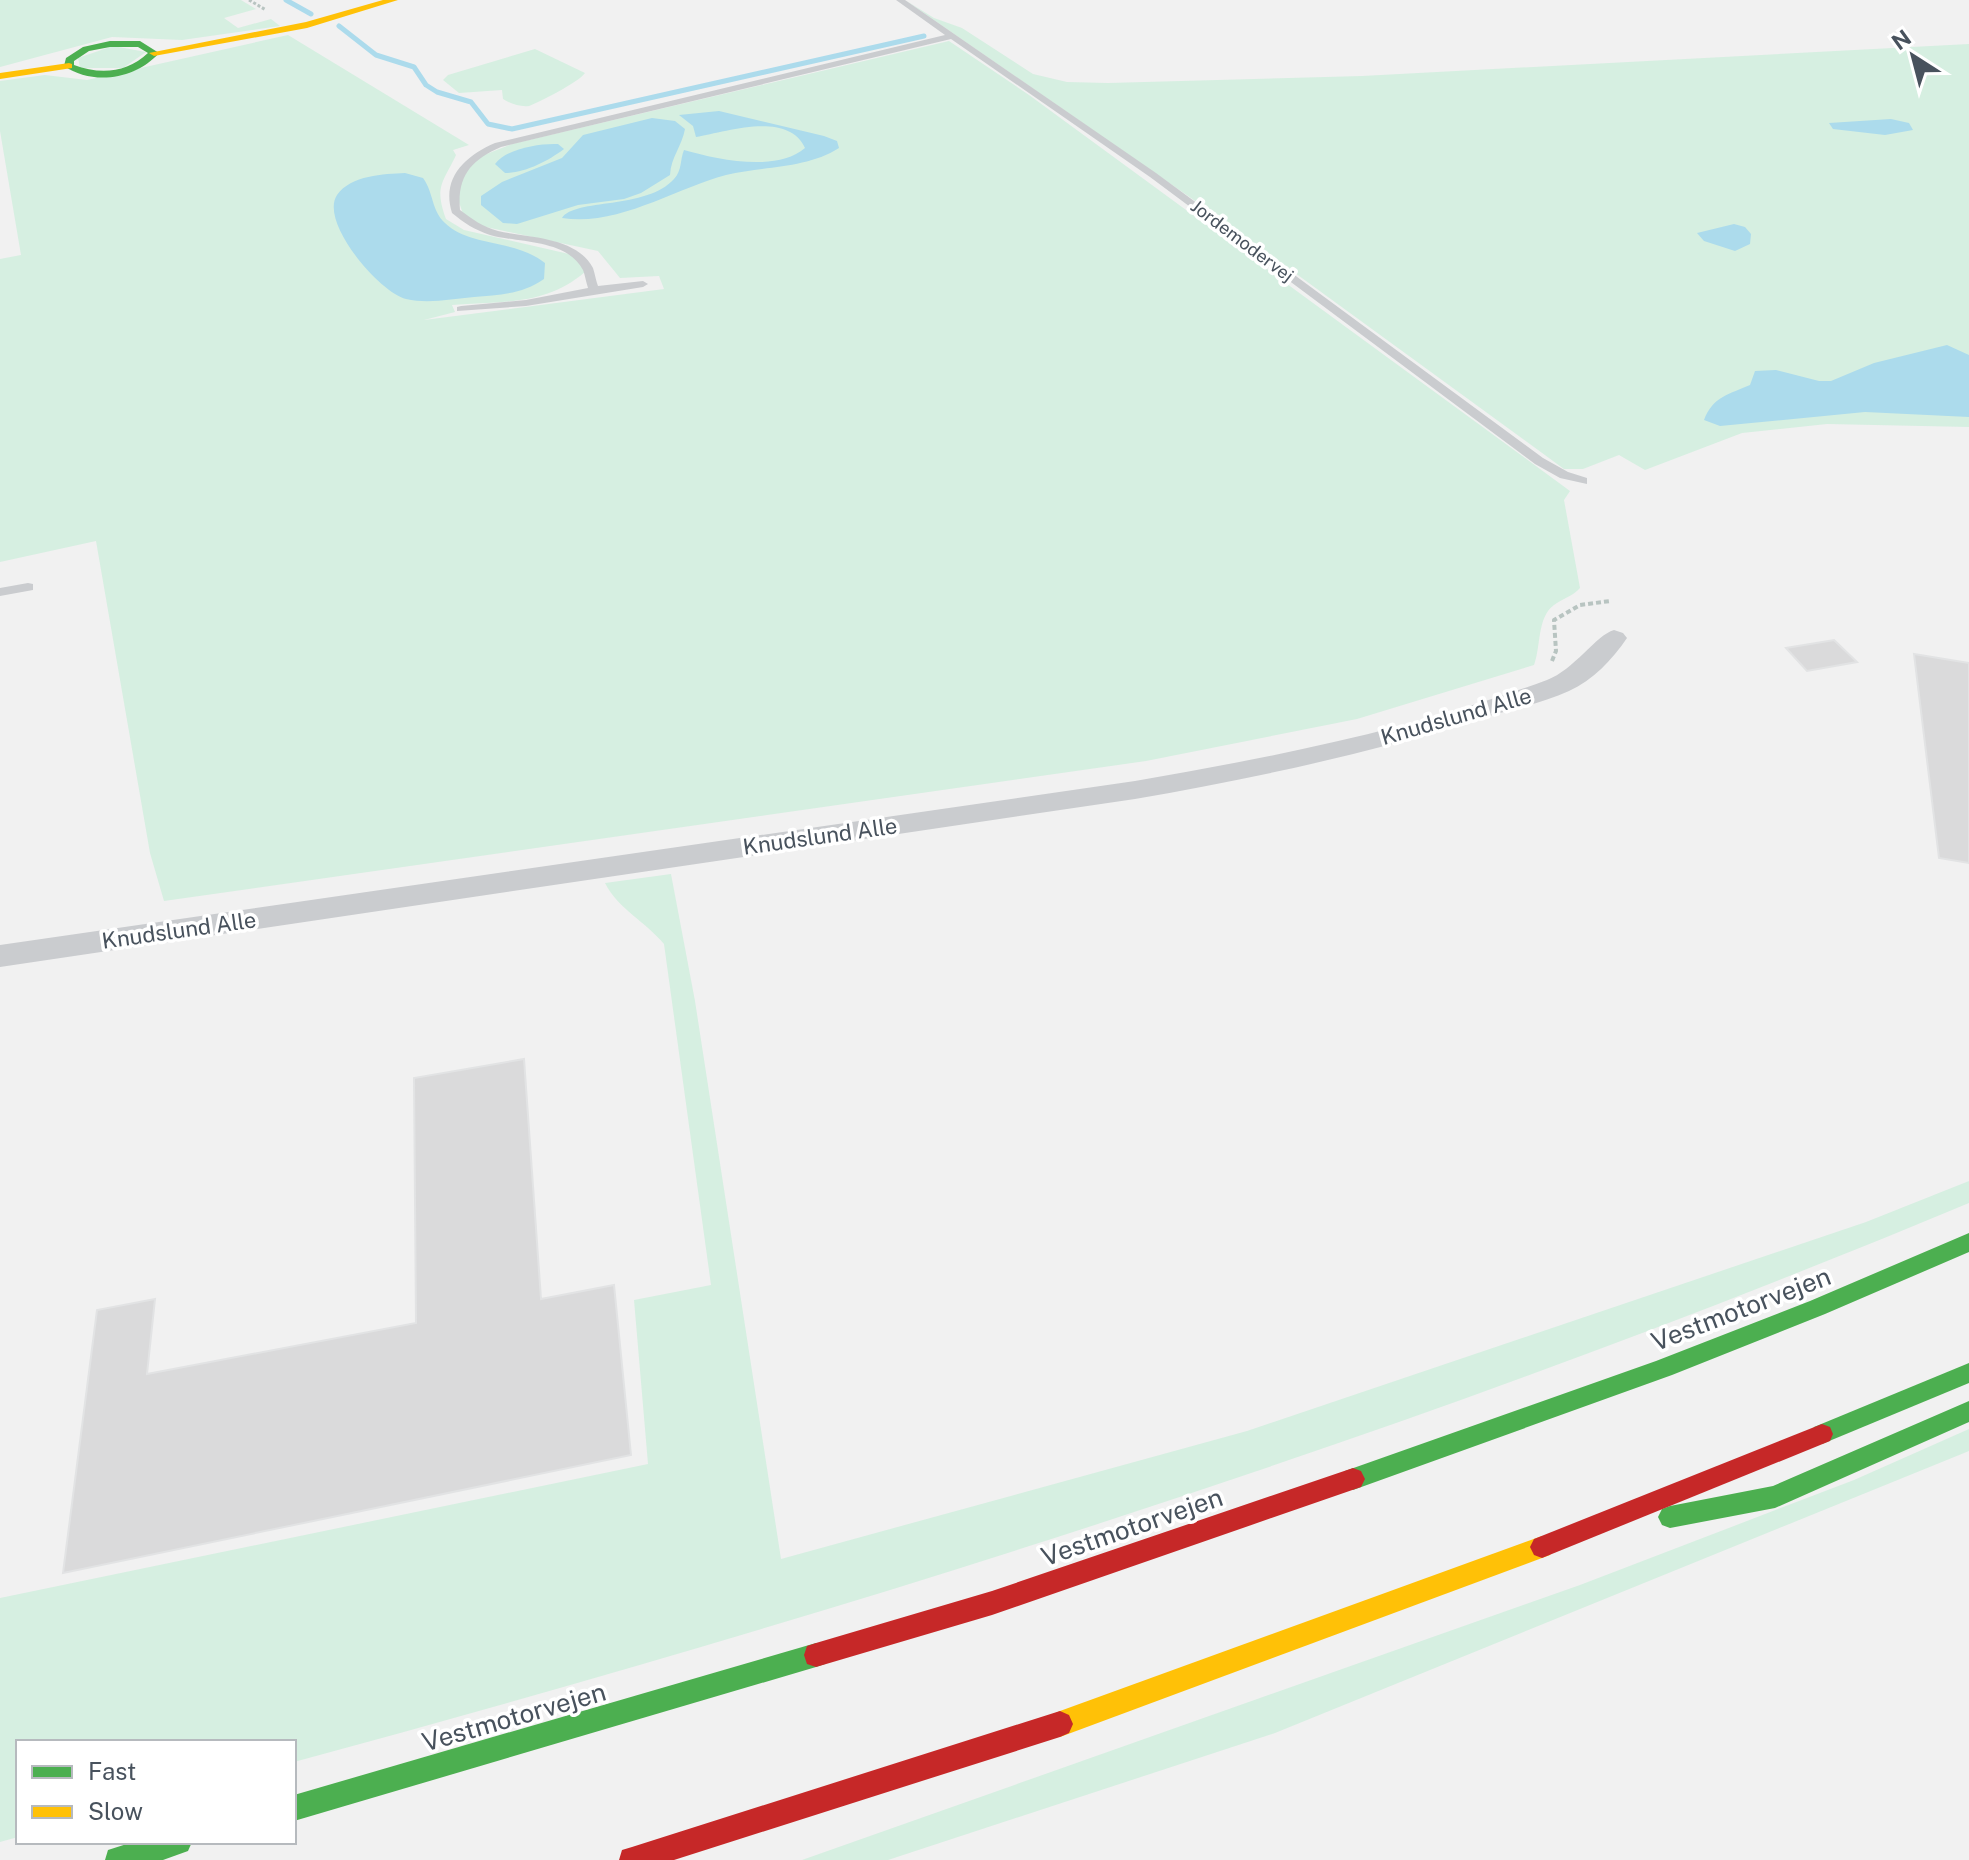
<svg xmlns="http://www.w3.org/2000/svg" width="1969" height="1860" font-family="'Public Sans',sans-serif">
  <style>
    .green { fill: #d6efe1 }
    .water { fill: #acdbec }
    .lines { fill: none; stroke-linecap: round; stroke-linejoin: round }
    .stream { stroke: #acdbec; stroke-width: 5 }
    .building { fill: #dadadb; stroke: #e2e3e4; stroke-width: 2 }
    .path-far1 { stroke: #b8c4c1; stroke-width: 3; stroke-dasharray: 3 2; stroke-linecap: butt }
    .path { stroke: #b8c4c1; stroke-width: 4; stroke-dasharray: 5 3; stroke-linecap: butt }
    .lane { fill: #cacccf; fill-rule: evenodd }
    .street { fill: #cacccf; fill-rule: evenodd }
    .fast { fill: #4caf50; fill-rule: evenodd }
    .slow { fill: #ffc107; fill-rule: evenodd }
    .jam { fill: #c62828; fill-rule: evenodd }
    .labels { text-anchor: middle; stroke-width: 7; stroke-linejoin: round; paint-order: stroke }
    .far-street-label { font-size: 18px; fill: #48525d; stroke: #fff }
    .street-label { font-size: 22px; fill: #48525d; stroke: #fff }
    .near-street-label { font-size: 26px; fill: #48525d; stroke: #fff }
  </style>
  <rect width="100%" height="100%" fill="#f1f1f1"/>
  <!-- green -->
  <g class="green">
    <polygon points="0,0 241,0 256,9 224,18 238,28 271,19 280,26 182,40 112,37 0,67"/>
    <polygon points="905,0 934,18 962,28 1033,74 1067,82 1108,83 1362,76 1969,44 1969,427 1827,424 1742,433 1645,470 1619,455 1583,469 1564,469 1214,214"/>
    <path d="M288,35L469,145L453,150L456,155C443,183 434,186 446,219L464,230L569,254L581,262L585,272C545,306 502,301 452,305L455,312L424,320L664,289L659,276L620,278L598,251L481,226L463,214L458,199L460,183L469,166L479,157L512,144L949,41L1029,95L1570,491L1564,500L1580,588C1572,597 1563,598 1554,605C1537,617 1541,647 1534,665L1357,719L1146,761L164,901L150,853L96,541L0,562V259L21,255L0,131V81L45,75L87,80Z"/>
    <polygon points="113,46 146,52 123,68 80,68 78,58"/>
    <path d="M535,49L585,73C579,82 538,103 529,106C520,107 511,104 503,99L502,90L459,93L443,80L448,75Z"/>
    <path d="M671,874L695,1001L781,1559L1247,1431L1866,1222L1969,1181V1203C1425,1430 863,1608 294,1762V1742H18V1837L0,1842V1598L648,1464L634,1300L711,1285L664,944C645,921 619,910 605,883Z"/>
    <polygon points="1969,1429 1969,1451 1275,1733 888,1860 802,1860 1580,1585 1854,1480"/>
  </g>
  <!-- water -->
  <g class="water">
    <path d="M719,111L824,136L837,141L839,148C806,169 763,166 726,175C674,189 617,227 562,218C575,198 646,210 674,179C682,171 680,159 684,150C716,159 776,173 805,148C788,110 725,132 696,137L693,126L679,115Z"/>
    <path d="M652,118L675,121L685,129C682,146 671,157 670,175L641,193L624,199L578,205L517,224L503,223L481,205V196L502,182L562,158L583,135Z"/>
    <polygon points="1891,119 1909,123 1913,130 1885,135 1833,129 1829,123"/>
    <path d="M558,144L564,149C548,161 525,173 505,173L495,164C506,149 539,143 558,144Z"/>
    <path d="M405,173L423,178C434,193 431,210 445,223C469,247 515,239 545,263L544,279C523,294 499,295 474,297C452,299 428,304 406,299C380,293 319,222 337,195C351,175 384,174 405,173Z"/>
    <polygon points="1734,224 1745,227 1751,234 1750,244 1735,251 1704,241 1697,233"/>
    <path d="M1947,345L1969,355V417L1865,412L1720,426L1704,420C1713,396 1730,394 1750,385L1755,371L1776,370L1819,381H1831L1874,363Z"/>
  </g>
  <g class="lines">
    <!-- stream -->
    <g class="stream">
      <polyline points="286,0 311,14"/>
      <polyline points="339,26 376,55 414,67 426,85 437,92 471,102 488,124 512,129 924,36"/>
    </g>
  </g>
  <!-- building -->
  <g class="building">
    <polygon points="1834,640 1857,662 1807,671 1786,648"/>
    <polygon points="1914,654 1969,663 1969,863 1939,858"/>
    <polygon points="524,1059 541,1299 614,1285 631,1455 63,1573 97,1310 155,1299 147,1374 416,1323 414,1078"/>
  </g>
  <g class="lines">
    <!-- path-far1 -->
    <polyline class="path-far1" points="249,0 266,10"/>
    <!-- path -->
    <polyline class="path" points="1552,661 1556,651 1554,620 1580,605 1610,601"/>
    <!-- lane -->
    <g class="lane">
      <path d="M896,0H905L1156,173L1543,458L1568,472L1587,478V484L1560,478L1535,464L1150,177L951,39L501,147C471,160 457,176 460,210C472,219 483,227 498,231C528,238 576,236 593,268C595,274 596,281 598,286L643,281L648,284L643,287L526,306L457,311V307L461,306L526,300L588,288C586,282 585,275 583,270C567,239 518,243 490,235C475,230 464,223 452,213C441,178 465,156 495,143L945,35Z"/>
      <polygon points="28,583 33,584 33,590 0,596 0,588"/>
    </g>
    <!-- street -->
    <path class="street" d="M1614,630L1623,633L1627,638C1612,660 1593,680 1569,691C1540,704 1505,711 1475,720C1363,755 1250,779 1135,799L0,967V945L1135,781C1274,757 1415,729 1547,680C1574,670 1596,635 1614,630Z"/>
    <!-- fast -->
    <g class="fast">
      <path d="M110,41H140L159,53C136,79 93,86 64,66L66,58L83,47ZM110,47H138L148,53C127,73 100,75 74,65V61L89,51Z"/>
      <polygon points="1969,1233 1969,1252 1825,1314 1672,1375 1353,1490 1345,1487 1341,1479 1345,1471 1656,1361 1810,1301"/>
      <polygon points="1969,1363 1969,1383 1822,1444 1814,1441 1811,1434 1814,1427"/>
      <polygon points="1969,1401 1969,1422 1775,1508 1670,1528 1662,1525 1658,1517 1662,1509 1670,1506 1773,1486"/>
      <polygon points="816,1643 825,1646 828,1655 825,1664 816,1667 294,1821 294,1795"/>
      <polygon points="133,1842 192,1842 188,1851 163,1860 105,1860 108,1850"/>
    </g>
    <!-- slow -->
    <g class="slow">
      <polygon points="383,0 398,0 307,28 154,56 149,53 306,22"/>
      <polygon points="69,63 72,64 72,68 0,79 0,73"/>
      <polygon points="1542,1536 1550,1539 1554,1547 1550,1555 1542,1558 1060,1737 1051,1733 1047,1724 1051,1715 1060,1711"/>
    </g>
    <!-- jam -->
    <g class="jam">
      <polygon points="1822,1424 1830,1427 1833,1434 1830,1441 1542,1558 1534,1555 1530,1547 1534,1539"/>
      <polygon points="1353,1468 1361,1471 1365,1479 1361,1487 992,1615 816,1667 807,1664 804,1655 807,1646 816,1643 992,1591"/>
      <polygon points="1060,1711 1069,1715 1073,1724 1069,1733 1060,1737 674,1860 619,1860 622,1850 632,1847"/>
    </g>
  </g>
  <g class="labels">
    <!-- far-street labels -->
    <g class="far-street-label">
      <text transform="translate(1242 241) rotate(37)" y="6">Jordemodervej</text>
    </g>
    <!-- street labels -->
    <g class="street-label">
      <text transform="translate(1456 716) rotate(-16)" y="8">Knudslund Alle</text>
      <text transform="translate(820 836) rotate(-8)" y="8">Knudslund Alle</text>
      <text transform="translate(179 930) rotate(-8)" y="8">Knudslund Alle</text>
    </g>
    <!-- near-street labels -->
    <g class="near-street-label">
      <text transform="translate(1741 1309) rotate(-21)" y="9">Vestmotorvejen</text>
      <text transform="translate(1132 1527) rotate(-19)" y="9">Vestmotorvejen</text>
      <text transform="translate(514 1717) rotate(-16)" y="9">Vestmotorvejen</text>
    </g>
  </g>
  <!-- legend -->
  <rect x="16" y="1740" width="280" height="104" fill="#ffffff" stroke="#b6babe" stroke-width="2"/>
  <rect x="32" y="1766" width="40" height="12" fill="#4caf50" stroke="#b6babe" stroke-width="2"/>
  <text x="88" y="1780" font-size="24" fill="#48525d">Fast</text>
  <rect x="32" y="1806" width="40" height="12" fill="#ffc107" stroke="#b6babe" stroke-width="2"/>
  <text x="88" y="1820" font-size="24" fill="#48525d">Slow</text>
  <!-- north arrow -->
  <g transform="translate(1913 56) rotate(324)" stroke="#ffffff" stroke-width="6" paint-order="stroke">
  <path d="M0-6L14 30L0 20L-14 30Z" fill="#48525d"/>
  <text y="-12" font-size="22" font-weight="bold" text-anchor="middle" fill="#48525d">N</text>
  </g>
</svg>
